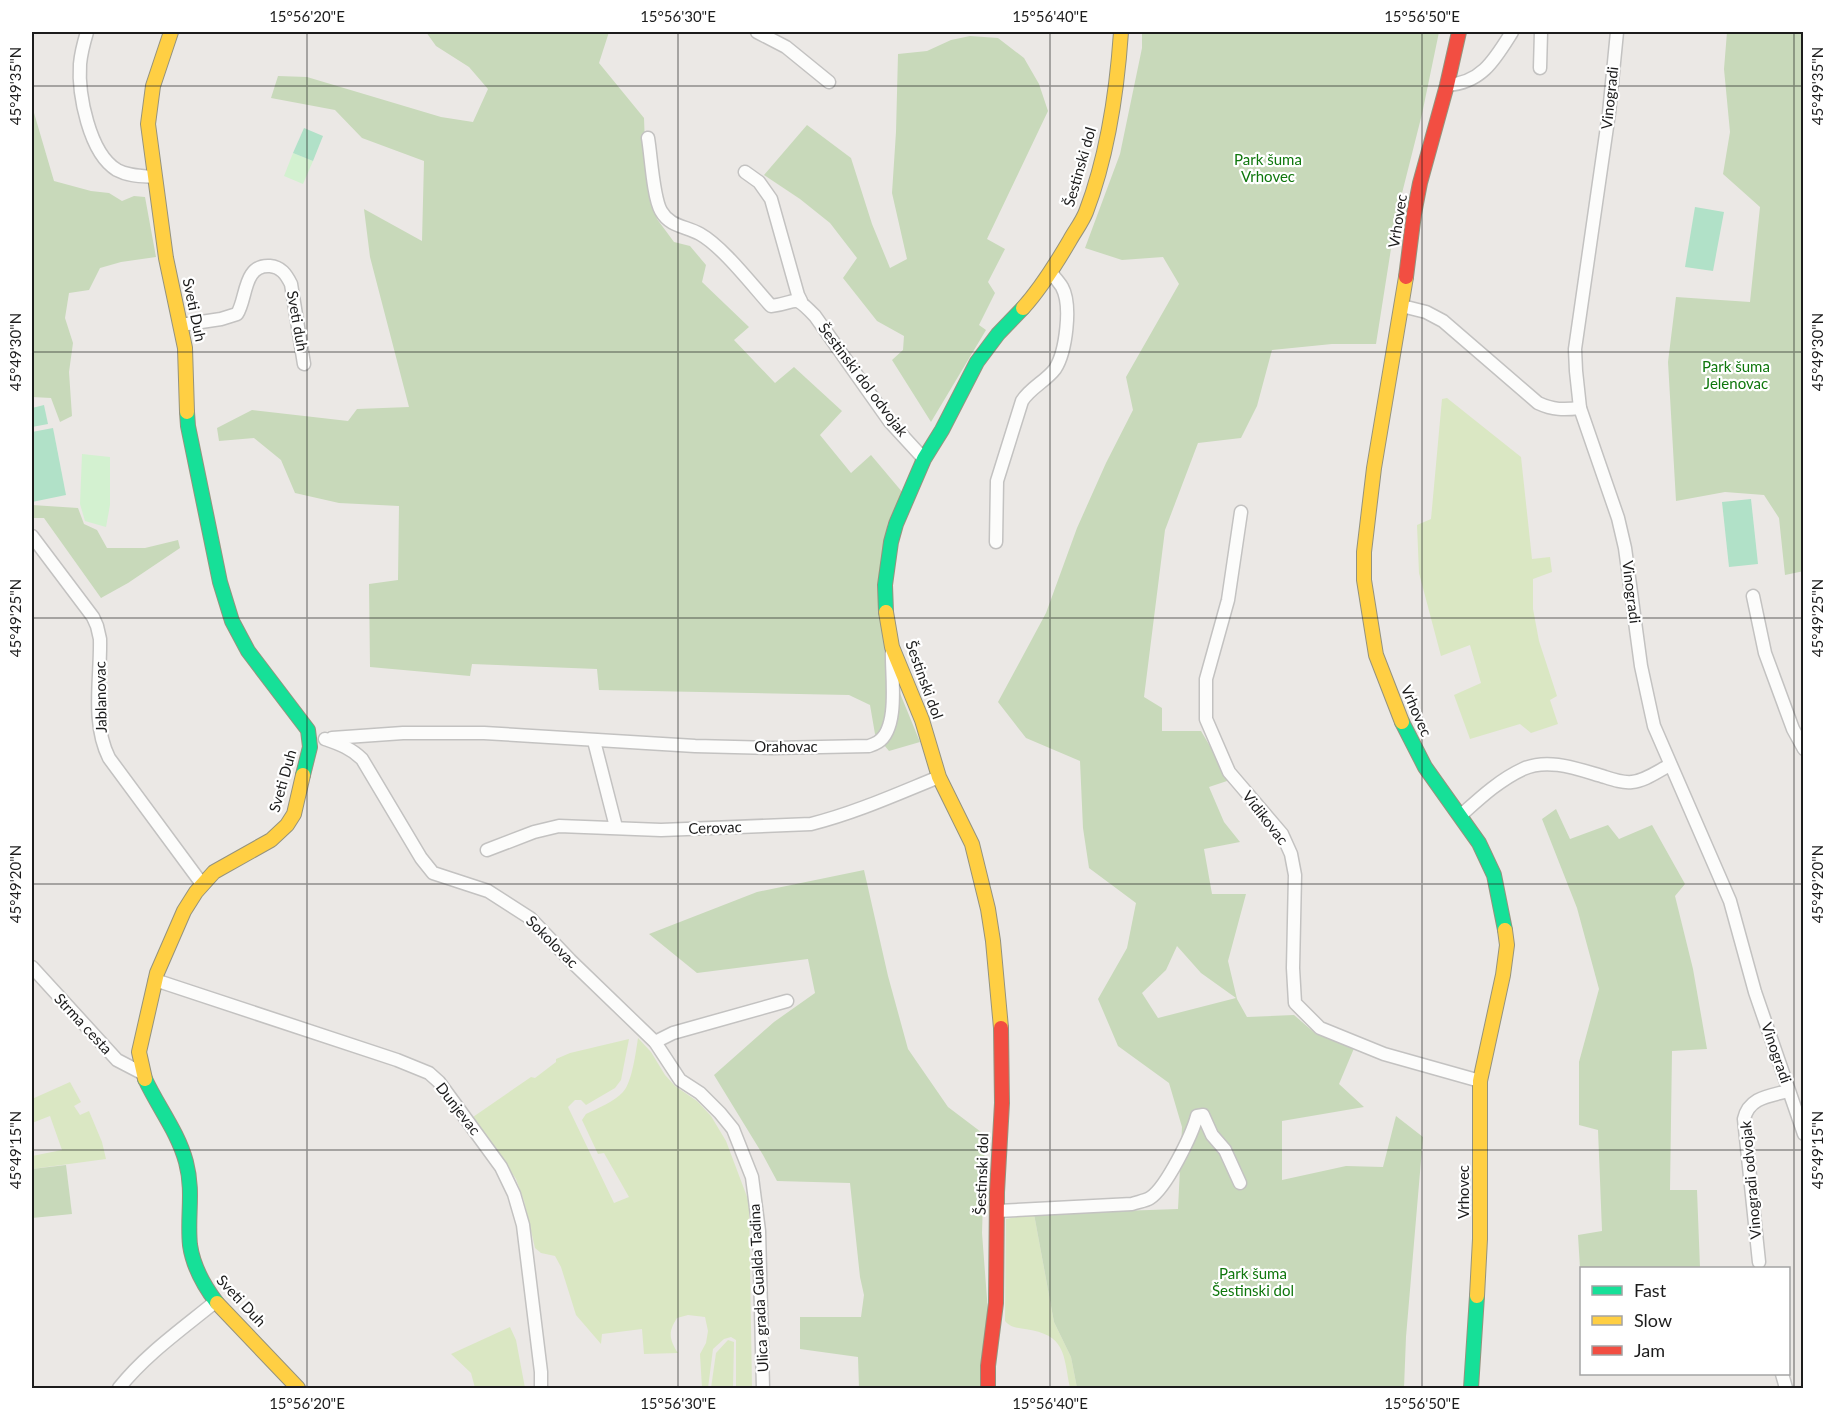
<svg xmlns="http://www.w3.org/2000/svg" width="1835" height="1420" font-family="Lato,sans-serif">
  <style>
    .grass { fill: #dae7c3 }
    .forest { fill: #c8d9ba; fill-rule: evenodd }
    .park { fill: #d3f1d0 }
    .pitch { fill: #b1e1c8 }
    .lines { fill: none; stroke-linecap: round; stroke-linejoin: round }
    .street-casing { stroke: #c3c2c1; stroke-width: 15 }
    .fast-casing { stroke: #95937e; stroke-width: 16 }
    .slow-casing { stroke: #95937e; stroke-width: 16 }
    .jam-casing { stroke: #95937e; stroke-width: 16 }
    .street { stroke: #fcfcfb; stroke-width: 12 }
    .fast { stroke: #16e098; stroke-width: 14 }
    .slow { stroke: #ffcf43; stroke-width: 14 }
    .jam { stroke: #f24e42; stroke-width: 14 }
    .ticks { fill: none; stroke: #1c1c1c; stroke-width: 1.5; stroke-opacity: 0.45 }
    .labels { text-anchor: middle; stroke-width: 4.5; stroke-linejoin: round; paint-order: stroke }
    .street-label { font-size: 15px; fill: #1c1c1c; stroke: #fff }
    .park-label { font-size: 15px; fill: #0f770d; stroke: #fff }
    .neatline { fill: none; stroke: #1c1c1c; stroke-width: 2 }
    .ticks-label { font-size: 15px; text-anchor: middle; fill: #1c1c1c }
  </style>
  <rect width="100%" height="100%" fill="#ebe8e5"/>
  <!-- grass -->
  <g class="grass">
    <polygon points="1447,398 1521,457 1532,559 1550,557 1552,572 1533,579 1533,609 1539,641 1557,696 1550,700 1558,724 1531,733 1520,724 1470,739 1454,695 1481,683 1470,645 1441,656 1419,573 1417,525 1431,519 1442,399"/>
    <path d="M638,1038L651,1052L665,1075L675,1086L697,1101L711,1116L726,1141L749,1202L752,1388H736V1340L731,1337L724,1339L713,1349L708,1388H702L700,1354L706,1343L708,1331L705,1317L688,1315L677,1318C668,1332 669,1339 678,1353L644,1354L642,1329L602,1334L601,1344L576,1315L561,1267L555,1256L541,1253L535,1248L524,1201L516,1179L473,1117L531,1077L535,1078L556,1062V1059L570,1053L629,1039L621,1080L615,1088L586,1105L581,1100H575L568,1107L614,1203L629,1197L604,1153L598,1154L582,1120L586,1114C598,1108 614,1102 623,1092C632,1083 636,1051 638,1038Z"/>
    <polygon points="70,1082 81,1102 74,1106 80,1115 89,1111 102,1142 106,1159 32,1169 32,1156 62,1150 50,1116 32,1123 32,1099"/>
    <path d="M1034,1214L1054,1322L1071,1357L1077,1388H1070C1063,1353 1066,1335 1025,1329C1016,1328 1010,1327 1005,1321L1006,1219Z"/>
    <polygon points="510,1327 516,1340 525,1388 475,1388 471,1373 451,1354"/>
    <polygon points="728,1340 734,1342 733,1388 711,1388 716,1353"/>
  </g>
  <!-- forest -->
  <g class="forest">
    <polygon points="426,32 609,32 599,63 644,118 646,173 657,219 674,242 690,246 706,265 702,282 749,327 734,340 775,383 794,367 842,411 820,435 851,473 871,455 903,493 888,522 878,581 897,686 920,742 889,751 875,734 870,705 849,695 599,690 597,669 472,664 470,676 370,667 369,584 398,580 399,506 339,503 295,493 281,460 254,438 219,441 217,428 252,410 348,421 357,409 409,407 370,257 364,209 422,241 424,161 362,138 335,110 271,98 278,76 307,77 441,117 473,122 488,89 469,67 436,46"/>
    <path d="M1142,32H1439L1422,114L1396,217L1376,344H1332L1272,350L1257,406L1241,438L1198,443L1165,530L1144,697L1162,708V731H1201L1230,780L1209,787L1224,822L1240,842L1204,849L1212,894H1246L1228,961L1237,999L1247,1017L1294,1015L1316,1034L1355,1046L1339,1084L1364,1107L1282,1121V1180L1346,1166L1383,1167L1396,1116L1423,1137L1406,1337L1404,1388H1077L1071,1357L1054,1322L1034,1214L1178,1209L1182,1127L1169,1083L1118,1046L1098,999L1127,948L1136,903L1089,868L1083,828L1080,761L1026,738L998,702L1046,613L1077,528L1106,463L1133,410L1126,377L1179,284L1163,257L1122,260L1085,248L1120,154L1142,48ZM1177,946L1201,973L1236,998L1158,1018L1142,993L1166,970Z"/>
    <polygon points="1727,32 1803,32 1804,571 1785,575 1779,518 1764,495 1725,492 1676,501 1668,362 1676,297 1750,302 1760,207 1723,174 1730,132 1724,69"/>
    <polygon points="970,36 998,38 1024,58 1039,84 1048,111 987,239 1005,249 988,282 995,293 979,325 986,330 931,422 892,360 903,350 904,336 877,321 843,278 857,258 830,223 800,199 764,175 807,125 851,158 872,224 890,268 907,259 892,193 896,132 898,54 927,51 951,40"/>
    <polygon points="32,106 54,181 91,191 109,193 122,201 134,196 145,197 156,257 121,262 100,268 89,290 69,293 65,318 73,343 69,372 72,416 60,422 51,398 32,397"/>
    <polygon points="32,505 78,508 84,524 97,530 107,548 145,548 178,540 180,548 128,583 101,598 44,518 32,518"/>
    <polygon points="1556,809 1570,839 1608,825 1619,839 1652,825 1685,884 1675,896 1693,969 1707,1049 1672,1051 1670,1190 1697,1190 1700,1268 1582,1268 1581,1285 1578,1235 1602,1231 1598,1130 1579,1125 1579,1062 1599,989 1577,908 1542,819"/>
    <polygon points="864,870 888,976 908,1049 948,1107 985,1135 982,1233 989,1325 982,1388 859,1388 858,1357 800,1349 800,1317 861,1317 864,1295 860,1277 850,1183 777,1181 763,1155 714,1075 774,1022 815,993 808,959 697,973 649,934 757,892"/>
    <polygon points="66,1165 72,1214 32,1218 32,1169"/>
  </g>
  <!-- park -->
  <g class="park">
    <polygon points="293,153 313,161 303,184 284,176"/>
    <polygon points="82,454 110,457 110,505 106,527 85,521 80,504"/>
  </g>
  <!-- pitch -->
  <g class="pitch">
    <polygon points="304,128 323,136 313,161 293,153"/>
    <polygon points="1695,207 1724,212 1713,271 1685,267"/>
    <polygon points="44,405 48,424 32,427 32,408"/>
    <polygon points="53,428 66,495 32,502 32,432"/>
    <polygon points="1751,499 1758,564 1729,567 1722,502"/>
  </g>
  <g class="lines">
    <!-- street casing -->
    <g class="street-casing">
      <g id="street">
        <path d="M87,32C84,42 81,53 80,64C78,94 89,153 117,170C128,176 141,176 154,177"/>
        <polyline points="757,32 786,47 829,82"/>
        <polyline points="1617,32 1609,113 1575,349 1576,371 1580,408 1618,518 1625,548 1641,666 1654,726 1730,901 1755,992 1804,1134"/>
        <polyline points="1540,68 1541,32"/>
        <path d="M1447,85C1482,83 1495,59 1512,32"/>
        <path d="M648,138C651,155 653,197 661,211C670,227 686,226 700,234C723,247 752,285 771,306C799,303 792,292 815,316L890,422L924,459"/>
        <polyline points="745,172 759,182 771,199 798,295 801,301"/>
        <path d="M1402,306L1426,312L1443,321L1538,403C1553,410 1564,410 1580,408"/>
        <path d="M181,325L221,319L237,314C247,299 243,264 270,266C281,267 286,274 291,284L304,364"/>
        <polyline points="1241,512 1228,600 1206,679 1206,719 1229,772 1282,834 1291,854 1295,875 1293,968 1295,1003 1320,1028 1384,1054 1480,1081"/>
        <path d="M32,536L93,617L97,626L100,639C101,678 91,722 109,758L202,884"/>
        <path d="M996,542L997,481L1022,401C1030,388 1046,381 1055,369C1066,352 1072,305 1062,287C1059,282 1054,277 1051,272"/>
        <polyline points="1753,596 1765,653 1793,729 1804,749"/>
        <path d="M332,738L403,733H484L695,746L772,748L869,746C872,745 875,744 878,742C900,728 891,674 892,651"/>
        <path d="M325,739C339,744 351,748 362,759L421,858L433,873L488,891L530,918L570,960L655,1042L680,1080L700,1093L720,1113L733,1129L752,1177L759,1231L763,1388"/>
        <polyline points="594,741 616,827"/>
        <path d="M1460,816C1479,799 1499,780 1523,769C1549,757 1580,770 1605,777C1614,780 1623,783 1632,782C1645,781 1658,771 1670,765"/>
        <path d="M487,850L534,832L559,826L661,830L811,824C855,813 897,794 939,777"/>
        <polyline points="32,967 117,1060 142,1073"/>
        <polyline points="155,980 397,1060 429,1073 439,1082 501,1167 514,1194 523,1225 541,1372 541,1388"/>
        <polyline points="655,1042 673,1033 787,1001"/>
        <path d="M997,1211L1132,1204C1137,1202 1145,1201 1150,1198C1166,1188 1192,1135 1197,1116L1203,1115L1212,1135L1225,1150L1240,1183"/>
        <path d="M1759,1262L1744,1119C1749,1097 1770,1096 1788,1091"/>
        <polyline points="1782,1374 1786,1388"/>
        <path d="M119,1388C145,1355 182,1329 215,1302"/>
      </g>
    </g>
    <!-- fast casing -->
    <g class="fast-casing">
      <g id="fast">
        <polyline points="187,412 188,426 220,582 232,621 248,651 308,730 310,747 303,775"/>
        <polyline points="886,612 885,585 891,542 896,524 924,459 942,430 977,362 998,334 1023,308"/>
        <polyline points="1402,722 1425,767 1479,843 1494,875 1505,930"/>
        <path d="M145,1079C158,1107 178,1132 186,1162C194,1192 187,1216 190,1245C193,1266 204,1286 217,1303"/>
        <polyline points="1471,1388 1477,1296"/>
      </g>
    </g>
    <!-- slow casing -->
    <g class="slow-casing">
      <g id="slow">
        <polyline points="171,32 153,86 148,124 166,258 185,348 187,412"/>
        <path d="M1023,308C1042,287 1056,264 1070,240C1075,231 1082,222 1086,212C1107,157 1117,91 1121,32"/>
        <polyline points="886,612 892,647 922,720 939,777 972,844 988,909 993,941 1001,1028"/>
        <polyline points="1402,722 1376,655 1364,580 1364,552 1374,468 1406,277"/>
        <polyline points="145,1079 139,1052 157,973 184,911 196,892 214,872 271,840 287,825 294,814 303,775"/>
        <polyline points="1477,1296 1480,1239 1480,1081 1503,975 1507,945 1505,930"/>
        <polyline points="217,1303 298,1388"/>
      </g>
    </g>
    <!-- jam casing -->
    <g class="jam-casing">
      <g id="jam">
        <polyline points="1406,277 1414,214 1420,183 1447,85 1459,32"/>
        <polyline points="988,1388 988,1366 996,1303 997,1192 1002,1103 1001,1028"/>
      </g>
    </g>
    <!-- street -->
    <use href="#street" class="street"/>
    <!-- fast -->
    <use href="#fast" class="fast"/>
    <!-- slow -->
    <use href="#slow" class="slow"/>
    <!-- jam -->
    <use href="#jam" class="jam"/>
  </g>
  <!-- ticks -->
  <path class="ticks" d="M307,32V1388M678,32V1388M1050,32V1388M1422,32V1388M1794,32V1388M32,86H1804M32,352H1804M32,618H1804M32,884H1804M32,1150H1804"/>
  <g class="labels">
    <!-- street labels -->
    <g class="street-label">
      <text transform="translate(1610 98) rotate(-84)" y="5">Vinogradi</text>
      <text transform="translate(1080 167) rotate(-74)" y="5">Šestinski dol</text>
      <text transform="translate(1398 221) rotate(-81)" y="5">Vrhovec</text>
      <text transform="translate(194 310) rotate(78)" y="5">Sveti Duh</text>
      <text transform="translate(297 321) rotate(80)" y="5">Sveti duh</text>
      <text transform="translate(863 380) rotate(53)" y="5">Šestinski dol odvojak</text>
      <text transform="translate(1631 592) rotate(83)" y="5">Vinogradi</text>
      <text transform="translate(924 680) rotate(70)" y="5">Šestinski dol</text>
      <text transform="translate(101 697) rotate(-91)" y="5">Jablanovac</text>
      <text transform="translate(1416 711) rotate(66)" y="5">Vrhovec</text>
      <text x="786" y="752">Orahovac</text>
      <text transform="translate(283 781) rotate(-74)" y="5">Sveti Duh</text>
      <text transform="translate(1265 818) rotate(52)" y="5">Vidikovac</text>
      <text transform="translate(715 828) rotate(-2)" y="5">Cerovac</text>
      <text transform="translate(552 942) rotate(45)" y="5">Sokolovac</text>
      <text transform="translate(83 1024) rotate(47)" y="5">Strma cesta</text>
      <text transform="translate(1776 1053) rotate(71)" y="5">Vinogradi</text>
      <text transform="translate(458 1109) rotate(52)" y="5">Dunjevac</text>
      <text transform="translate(982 1174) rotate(-88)" y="5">Šestinski dol</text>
      <text transform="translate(1751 1180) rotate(-95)" y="5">Vinogradi odvojak</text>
      <text transform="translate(1464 1192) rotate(-90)" y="5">Vrhovec</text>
      <text transform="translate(759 1288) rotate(-93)" y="5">Ulica grada Gualda Tadina</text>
      <text transform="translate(241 1301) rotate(47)" y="5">Sveti Duh</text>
    </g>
    <!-- park labels -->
    <g class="park-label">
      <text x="1268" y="165">Park šuma<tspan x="1268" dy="17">Vrhovec</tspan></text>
      <text x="1736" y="372">Park šuma<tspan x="1736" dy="17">Jelenovac</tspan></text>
      <text x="1253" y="1279">Park šuma<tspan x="1253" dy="17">Šestinski dol</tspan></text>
    </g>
  </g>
  <!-- border -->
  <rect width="1835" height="1420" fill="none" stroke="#ffffff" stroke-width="66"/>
  <!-- legend -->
  <rect x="1580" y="1267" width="210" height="108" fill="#ffffff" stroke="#a4a4a4" stroke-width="1.5"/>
  <rect x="1592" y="1286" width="30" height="9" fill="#16e098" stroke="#a4a4a4" stroke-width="1.5"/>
  <text x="1634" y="1297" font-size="18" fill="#1c1c1c">Fast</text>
  <rect x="1592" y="1316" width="30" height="9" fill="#ffcf43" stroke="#a4a4a4" stroke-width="1.5"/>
  <text x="1634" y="1327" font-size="18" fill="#1c1c1c">Slow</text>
  <rect x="1592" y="1346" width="30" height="9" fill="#f24e42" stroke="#a4a4a4" stroke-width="1.5"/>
  <text x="1634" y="1357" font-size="18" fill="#1c1c1c">Jam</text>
  <rect x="33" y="33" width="1769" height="1354" class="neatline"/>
  <g class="ticks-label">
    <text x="307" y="22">15°56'20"E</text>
    <text x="678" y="22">15°56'30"E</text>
    <text x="1050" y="22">15°56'40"E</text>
    <text x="1422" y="22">15°56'50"E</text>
    <text transform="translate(16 86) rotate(-90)" y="5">45°49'35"N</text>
    <text transform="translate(1818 86) rotate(-90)" y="5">45°49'35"N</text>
    <text transform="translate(16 352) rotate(-90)" y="5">45°49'30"N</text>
    <text transform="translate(1818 352) rotate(-90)" y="5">45°49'30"N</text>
    <text transform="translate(16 618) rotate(-90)" y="5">45°49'25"N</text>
    <text transform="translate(1818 618) rotate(-90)" y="5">45°49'25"N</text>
    <text transform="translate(16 884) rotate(-90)" y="5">45°49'20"N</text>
    <text transform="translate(1818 884) rotate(-90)" y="5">45°49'20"N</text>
    <text transform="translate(16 1150) rotate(-90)" y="5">45°49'15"N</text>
    <text transform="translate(1818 1150) rotate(-90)" y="5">45°49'15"N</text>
    <text x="307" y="1409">15°56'20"E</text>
    <text x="678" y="1409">15°56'30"E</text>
    <text x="1050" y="1409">15°56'40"E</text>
    <text x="1422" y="1409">15°56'50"E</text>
  </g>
</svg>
